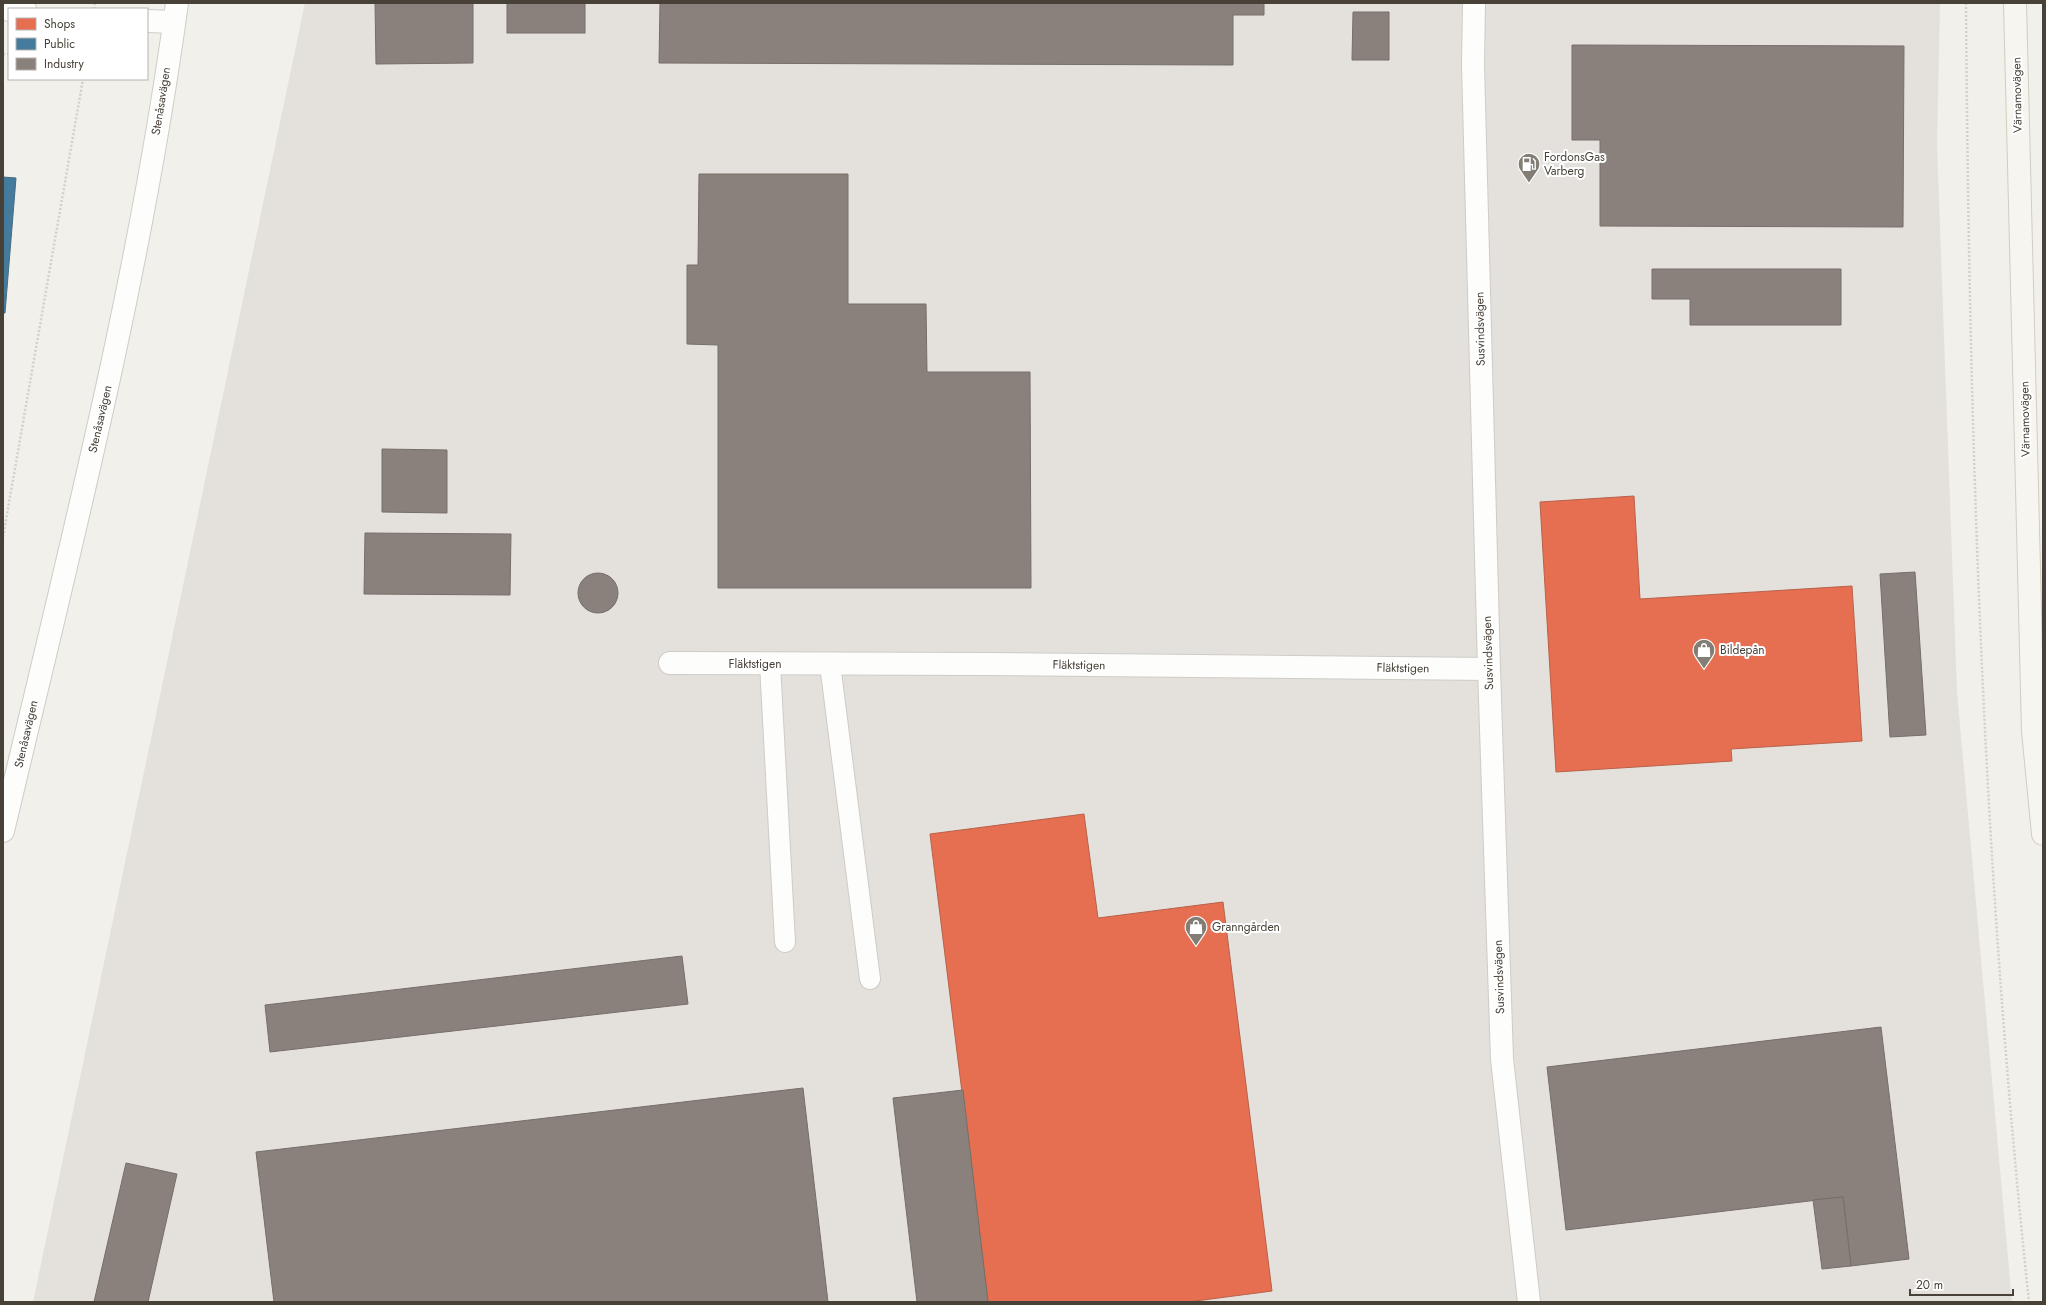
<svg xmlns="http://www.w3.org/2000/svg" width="2046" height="1305" font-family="Jost,sans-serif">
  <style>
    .industrial { fill: #e4e1dc }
    .shops { fill: #e76f51; stroke: #b76149 }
    .public { fill: #457b9d; stroke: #466a7e }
    .industry { fill: #8a817c; stroke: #766e67 }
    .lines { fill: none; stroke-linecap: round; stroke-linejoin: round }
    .service-casing { stroke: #ceccc7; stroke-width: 22 }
    .minor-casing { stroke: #ceccc7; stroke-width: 24 }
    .secondary-casing { stroke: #d0cdc2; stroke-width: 24 }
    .path { stroke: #d1d0cb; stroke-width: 2.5; stroke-dasharray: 2 2; stroke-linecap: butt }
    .service { stroke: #fdfdfc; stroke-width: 20 }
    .minor { stroke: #fdfdfc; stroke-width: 22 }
    .secondary { stroke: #f7f5ef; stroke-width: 22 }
    .labels { text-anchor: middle; stroke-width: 4; stroke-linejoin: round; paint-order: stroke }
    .street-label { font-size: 12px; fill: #474137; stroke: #fff }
    .poi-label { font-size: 12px; fill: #474137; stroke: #fff; text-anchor: start }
  </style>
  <rect width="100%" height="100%" fill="#f1f0eb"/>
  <!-- industrial -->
  <polygon class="industrial" points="305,3 1940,3 1937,145 1957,692 2012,1302 33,1302"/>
  <!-- shops -->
  <g class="shops">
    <polygon points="1634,496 1640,599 1852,586 1862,741 1731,749 1732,761 1556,772 1540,502"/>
    <polygon points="1084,814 1098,918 1223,902 1272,1291 1188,1302 988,1302 930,834"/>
  </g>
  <!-- public -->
  <polygon class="public" points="3,177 16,178 5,313 3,313"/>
  <!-- industry -->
  <g class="industry">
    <polygon points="375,3 473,3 473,63 376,64"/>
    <rect x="507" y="3" width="78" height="30"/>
    <polygon points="660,3 1264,3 1264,15 1233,15 1233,65 659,63"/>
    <polygon points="1353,12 1389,12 1389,60 1352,60"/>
    <polygon points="1572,45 1904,46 1903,227 1600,226 1600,140 1572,140"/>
    <polygon points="699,174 848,174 848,304 926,304 927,372 1030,372 1031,588 718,588 718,345 687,344 687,265 698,265"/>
    <polygon points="1652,269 1841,269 1841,325 1690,325 1690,299 1652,299"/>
    <polygon points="382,449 447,450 447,513 382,512"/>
    <polygon points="365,533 511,534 510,595 364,594"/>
    <polygon points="1915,572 1926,735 1890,737 1880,574"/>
    <circle cx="598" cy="593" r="20"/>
    <polygon points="682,956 688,1004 270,1052 265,1005"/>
    <polygon points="1881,1027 1909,1259 1851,1266 1843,1197 1566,1230 1547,1067"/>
    <polygon points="803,1088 828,1302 274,1302 256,1152"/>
    <polygon points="963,1090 988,1302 917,1302 893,1098"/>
    <polygon points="126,1163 177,1174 148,1302 94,1302"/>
    <polygon points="1843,1197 1851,1266 1822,1269 1813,1200"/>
  </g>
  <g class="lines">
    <!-- service casing -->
    <g class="service-casing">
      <g id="service">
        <polyline points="19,3 26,9"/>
        <polyline points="770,664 785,942"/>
        <polyline points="830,664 870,979"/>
      </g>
    </g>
    <!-- minor casing -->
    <g class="minor-casing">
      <g id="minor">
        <polyline points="1474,3 1473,65 1489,669 1502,1059 1529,1302"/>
        <polyline points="3,9 9,10"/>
        <polyline points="147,21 174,22"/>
        <polyline points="670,663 986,664 1489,669"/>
        <path d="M3,831C68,556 139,283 177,3"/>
      </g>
    </g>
    <!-- secondary casing -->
    <g class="secondary-casing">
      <polyline id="secondary" points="2015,3 2033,731 2043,834"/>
    </g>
    <!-- path -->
    <g class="path">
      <path d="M1966,3C1969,437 1983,871 2029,1302"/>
      <polyline points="94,9 95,3"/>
      <polyline points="3,54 9,54"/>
      <polyline points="3,537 83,79"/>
    </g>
    <!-- service -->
    <use href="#service" class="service"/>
    <!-- minor -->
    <use href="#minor" class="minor"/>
    <!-- secondary -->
    <use href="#secondary" class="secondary"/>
  </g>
  <!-- icons -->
  <defs>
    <g id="fuel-pin" transform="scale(1.15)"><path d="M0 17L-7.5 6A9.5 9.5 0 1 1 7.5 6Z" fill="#827e76" stroke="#fff"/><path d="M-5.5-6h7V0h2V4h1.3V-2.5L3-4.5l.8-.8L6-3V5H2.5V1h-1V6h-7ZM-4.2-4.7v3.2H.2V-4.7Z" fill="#fff"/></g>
    <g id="shop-pin" transform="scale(1.15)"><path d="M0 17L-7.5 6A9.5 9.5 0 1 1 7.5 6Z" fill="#827e76" stroke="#fff"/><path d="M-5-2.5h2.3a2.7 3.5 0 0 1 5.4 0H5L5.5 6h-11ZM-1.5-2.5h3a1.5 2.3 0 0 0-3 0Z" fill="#fff"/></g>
  </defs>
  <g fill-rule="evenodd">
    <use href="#fuel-pin" x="1529" y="164"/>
    <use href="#shop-pin" x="1704" y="650"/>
    <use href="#shop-pin" x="1196" y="927"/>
  </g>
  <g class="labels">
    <!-- street labels -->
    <g class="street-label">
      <text transform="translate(2017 95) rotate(-91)" y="4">Värnamovägen</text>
      <text transform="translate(161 101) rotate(-81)" y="4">Stenåsavägen</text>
      <text transform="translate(1480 329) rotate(-91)" y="4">Susvindsvägen</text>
      <text transform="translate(100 419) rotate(-77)" y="4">Stenåsavägen</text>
      <text transform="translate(2025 419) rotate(-91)" y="4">Värnamovägen</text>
      <text transform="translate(1488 653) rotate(-92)" y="4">Susvindsvägen</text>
      <text x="755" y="668">Fläktstigen</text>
      <text transform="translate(1079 665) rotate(1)" y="4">Fläktstigen</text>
      <text transform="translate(1403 668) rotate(1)" y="4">Fläktstigen</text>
      <text transform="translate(26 734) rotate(-77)" y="4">Stenåsavägen</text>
      <text transform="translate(1499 977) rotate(-92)" y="4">Susvindsvägen</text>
    </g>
    <!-- poi labels -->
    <g class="poi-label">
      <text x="1544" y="161">FordonsGas<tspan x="1544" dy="14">Varberg</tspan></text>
      <text x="1720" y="654">Bildepån</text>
      <text x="1212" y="931">Granngården</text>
    </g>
  </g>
  <!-- border -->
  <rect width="2046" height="1305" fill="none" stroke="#474137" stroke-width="8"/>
  <!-- legend -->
  <rect x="8" y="8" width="140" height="72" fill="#ffffff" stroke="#b5b3af"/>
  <rect x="16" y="18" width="20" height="12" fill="#e76f51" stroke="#b5b3af"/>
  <text x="44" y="28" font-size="12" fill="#474137">Shops</text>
  <rect x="16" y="38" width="20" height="12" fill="#457b9d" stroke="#b5b3af"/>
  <text x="44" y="48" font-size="12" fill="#474137">Public</text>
  <rect x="16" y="58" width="20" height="12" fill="#8a817c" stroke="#b5b3af"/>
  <text x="44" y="68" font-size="12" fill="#474137">Industry</text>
  <!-- scale -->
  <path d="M1910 1289v6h103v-6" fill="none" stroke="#474137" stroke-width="2"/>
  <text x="1916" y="1289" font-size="12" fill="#474137" stroke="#ffffff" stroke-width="3" paint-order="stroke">20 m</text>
</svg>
